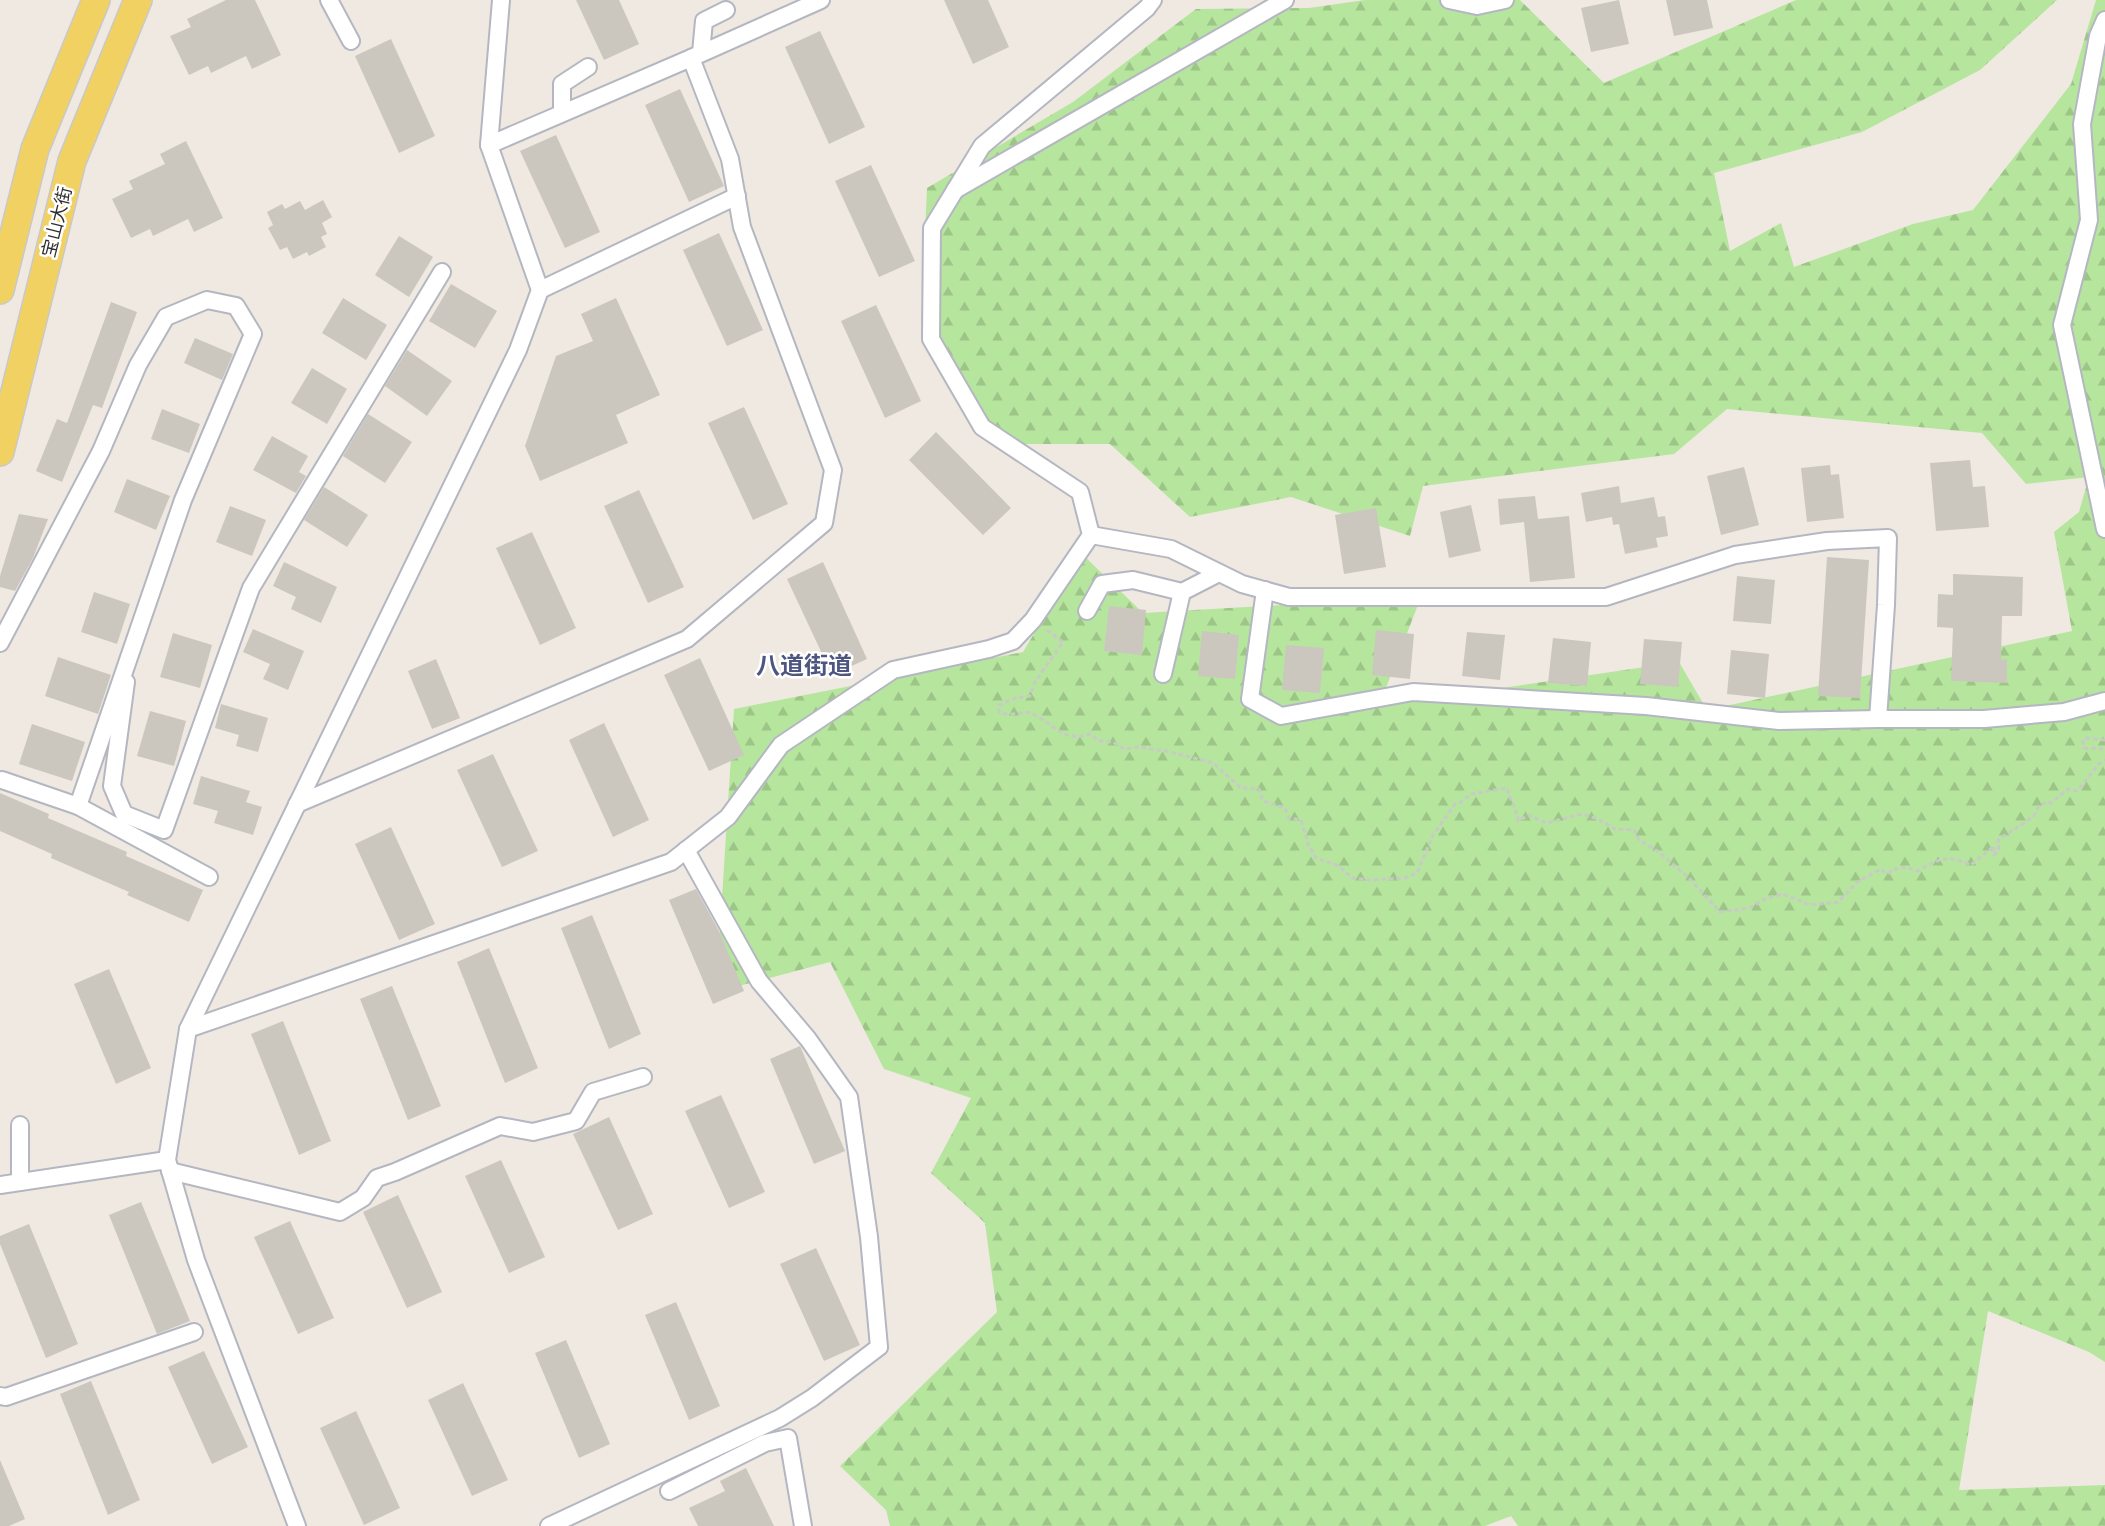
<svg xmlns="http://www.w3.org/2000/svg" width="2105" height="1526" font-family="Ubuntu,'Noto Sans SC',sans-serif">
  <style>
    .forest { fill: url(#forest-firs) }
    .building { fill: #cbc7bf }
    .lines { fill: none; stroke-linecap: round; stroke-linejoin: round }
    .street-casing { stroke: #b4b7c1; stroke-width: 20 }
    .primary-casing { stroke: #c9c9c9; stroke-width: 30 }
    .path { stroke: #c9c9c9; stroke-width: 3; stroke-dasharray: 4.5 3; stroke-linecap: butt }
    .street { stroke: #fff; stroke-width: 16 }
    .primary { stroke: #f2d163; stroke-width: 27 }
    .labels { text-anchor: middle; stroke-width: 5; stroke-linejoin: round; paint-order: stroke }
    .street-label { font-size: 18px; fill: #2e2e2e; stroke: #fff }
    .district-label { font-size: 24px; font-weight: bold; fill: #4d5680; stroke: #fff }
  </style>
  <defs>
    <pattern id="forest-firs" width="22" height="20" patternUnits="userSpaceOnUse" patternTransform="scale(1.5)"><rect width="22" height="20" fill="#b6e59e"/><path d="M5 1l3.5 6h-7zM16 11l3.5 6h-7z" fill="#9dc588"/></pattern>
  </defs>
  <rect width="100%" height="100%" fill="#efe9e1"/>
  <!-- forest -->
  <polygon class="forest" points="1365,0 1520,0 1604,83 1796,0 2057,0 1980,70 1862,132 1714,173 1730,251 1781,223 1794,267 1913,224 1973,210 2071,84 2096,0 2105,0 2105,1362 2089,1352 1988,1311 1959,1490 2105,1485 2105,1526 1518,1526 1511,1516 1485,1526 890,1526 886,1510 840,1466 997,1312 985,1223 931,1173 971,1098 884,1069 830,962 716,992 734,709 1023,652 1082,554 1143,613 1421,597 1379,706 1679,662 1707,710 2072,631 2054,532 2079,512 2089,477 2026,484 1982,433 1727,409 1674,454 1423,486 1410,536 1291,497 1190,517 1110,444 1005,444 921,324 927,188 1073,102 1196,9 1309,8"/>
  <!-- building -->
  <g class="building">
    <polygon points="226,0 255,0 281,55 252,69 246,56 211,73 208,66 189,75 170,36 191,27 187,19"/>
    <polygon points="576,0 619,0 639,44 604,60"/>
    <polygon points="944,0 988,0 1009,47 973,64"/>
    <polygon points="1619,0 1629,44 1591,52 1581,8"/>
    <polygon points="1666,0 1707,0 1713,28 1674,36"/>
    <polygon points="820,31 865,127 829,144 785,47"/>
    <polygon points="391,39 435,136 399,153 355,56"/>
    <polygon points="680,89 724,186 689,202 645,105"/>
    <polygon points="556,135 600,232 565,248 520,151"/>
    <polygon points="186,141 223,218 194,232 188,219 153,236 150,229 131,238 112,199 133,189 129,181 165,164 160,154"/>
    <polygon points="871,165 915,261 879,277 835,181"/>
    <polygon points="323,200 332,217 322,223 327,234 321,237 326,247 309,256 307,252 293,259 287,247 280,250 268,228 273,225 267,212 282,204 285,209 300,201 305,210"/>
    <polygon points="719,233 763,330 727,346 683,250"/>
    <polygon points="399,236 433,257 409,297 375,275"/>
    <polygon points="451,284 497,311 475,348 429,321"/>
    <polygon points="343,298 387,325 366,360 322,333"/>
    <polygon points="616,298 660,395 616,415 628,443 540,481 525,446 556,356 593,341 581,314"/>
    <polygon points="111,302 137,312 102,408 93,405 62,482 36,471 57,419 67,423"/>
    <polygon points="876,305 921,401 885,418 841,321"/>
    <polygon points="195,338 233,354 222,380 184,363"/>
    <polygon points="407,350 452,381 427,416 385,386"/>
    <polygon points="312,368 347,389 327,424 291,403"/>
    <polygon points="744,407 788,504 753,520 708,423"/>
    <polygon points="162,409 200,424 189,453 151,439"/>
    <polygon points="368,414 412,442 385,483 343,456"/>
    <polygon points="936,432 1011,508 983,535 909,460"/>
    <polygon points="272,436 308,456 299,472 306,476 296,493 253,470"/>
    <polygon points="1970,460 1973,487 1985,486 1989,527 1936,531 1930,463"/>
    <polygon points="1830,465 1831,475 1839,474 1844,518 1807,522 1801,468"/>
    <polygon points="1744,467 1759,525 1721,535 1707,476"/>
    <polygon points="127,479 170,496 156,530 114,512"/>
    <polygon points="1619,486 1621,503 1654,497 1658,517 1665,516 1668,536 1656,538 1658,547 1625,554 1619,524 1613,525 1612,517 1586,522 1581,493"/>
    <polygon points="324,487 368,515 347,547 304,520"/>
    <polygon points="639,490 684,587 648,603 604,506"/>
    <polygon points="1535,496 1538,519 1569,516 1575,578 1530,582 1524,522 1500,525 1498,499"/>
    <polygon points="1471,505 1481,551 1449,558 1440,512"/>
    <polygon points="230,506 266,520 252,556 216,542"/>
    <polygon points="1376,508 1386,567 1344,574 1335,515"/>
    <polygon points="19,514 48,519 33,558 15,591 0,587 0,576"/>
    <polygon points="532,532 576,628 540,645 496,548"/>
    <polygon points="1827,557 1869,560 1860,698 1818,696"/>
    <polygon points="284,562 337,587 321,623 291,609 296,597 273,586"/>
    <polygon points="823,562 867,659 832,675 787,579"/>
    <polygon points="1953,574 2023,577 2022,616 2002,616 2001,660 2007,659 2007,683 1951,681 1953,628 1937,627 1938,594 1953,595"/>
    <polygon points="1737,576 1775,580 1771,624 1733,621"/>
    <polygon points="94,592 130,604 117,644 81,632"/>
    <polygon points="1109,606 1146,610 1142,655 1104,651"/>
    <polygon points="253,629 304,651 288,690 263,679 270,664 243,652"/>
    <polygon points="1376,630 1414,634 1410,679 1372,675"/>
    <polygon points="1202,631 1239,635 1235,679 1198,676"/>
    <polygon points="1467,632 1505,635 1500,680 1462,676"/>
    <polygon points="173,633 212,645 200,688 160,677"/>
    <polygon points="1553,638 1591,642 1587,686 1548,683"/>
    <polygon points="1644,639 1682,642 1678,687 1640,684"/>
    <polygon points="1286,645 1324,648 1320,693 1282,690"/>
    <polygon points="1731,650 1769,654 1765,698 1727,694"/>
    <polygon points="58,657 111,675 98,714 45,696"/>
    <polygon points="700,658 744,755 709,771 664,675"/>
    <polygon points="436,659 460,718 432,729 408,671"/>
    <polygon points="221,704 268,718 258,752 236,746 239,735 215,728"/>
    <polygon points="150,711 186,721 174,766 137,756"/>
    <polygon points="604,723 649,820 613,837 569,740"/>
    <polygon points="32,724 85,742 72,781 19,764"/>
    <polygon points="493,754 538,851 502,867 457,770"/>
    <polygon points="201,776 250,791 246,802 262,807 253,835 214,823 218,811 193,804"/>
    <polygon points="0,793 49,814 48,818 127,852 126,856 203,890 189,922 127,895 129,892 51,858 52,854 0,831"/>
    <polygon points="391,827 435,924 399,940 355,844"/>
    <polygon points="696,889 719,931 744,991 713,1004 669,900"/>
    <polygon points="592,915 641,1034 609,1049 561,928"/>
    <polygon points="489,948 538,1068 505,1083 457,962"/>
    <polygon points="109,969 151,1068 116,1084 74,984"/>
    <polygon points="392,986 441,1106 408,1120 360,999"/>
    <polygon points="283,1021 331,1141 299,1155 251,1034"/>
    <polygon points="800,1046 845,1151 814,1164 770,1059"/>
    <polygon points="721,1095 765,1192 729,1208 685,1111"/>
    <polygon points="609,1117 653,1214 618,1230 573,1134"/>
    <polygon points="501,1160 545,1257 509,1273 465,1176"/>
    <polygon points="398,1195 442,1292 407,1308 363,1212"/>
    <polygon points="141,1202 190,1321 157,1334 109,1215"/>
    <polygon points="290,1221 334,1318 298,1334 254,1237"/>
    <polygon points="29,1224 78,1344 46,1358 0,1244 0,1236"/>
    <polygon points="816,1248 860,1345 824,1361 780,1264"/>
    <polygon points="676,1302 720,1406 689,1420 645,1315"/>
    <polygon points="566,1340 610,1444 579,1458 535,1353"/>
    <polygon points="204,1351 248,1447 212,1464 168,1367"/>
    <polygon points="91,1381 140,1500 108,1515 60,1394"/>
    <polygon points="463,1383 508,1480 472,1496 428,1400"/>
    <polygon points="356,1411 400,1508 364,1525 320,1428"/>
    <polygon points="0,1460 25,1519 9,1526 0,1526"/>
    <polygon points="746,1468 774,1526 698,1526 689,1508 725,1491 720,1481"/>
  </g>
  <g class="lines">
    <!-- street casing -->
    <g class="street-casing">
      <g id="street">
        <polyline points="329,0 351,41"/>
        <polyline points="1449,0 1477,6 1505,0"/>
        <polyline points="2105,20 2098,36 2082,124 2089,220 2062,325 2105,529"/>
        <polyline points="701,53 704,21 726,10"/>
        <polyline points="562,113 562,84 588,67"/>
        <polyline points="489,145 691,58"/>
        <polyline points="955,190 1285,0"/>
        <polyline points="540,290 737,196"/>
        <polyline points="1091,535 1171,549 1242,584 1289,597 1606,597 1735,555 1827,541 1888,538 1886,605 1878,719 1984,719 2064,712 2105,701"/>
        <polyline points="1265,590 1250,699 1281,716 1413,692 1646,706 1779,721 1878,719"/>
        <polyline points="1087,611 1102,584 1133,580 1182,592"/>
        <polyline points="0,643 101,451 138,365 166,317 207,300 236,306 253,334 183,500 78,806 209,877"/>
        <polyline points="1163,674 1182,592 1219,573"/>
        <polyline points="126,682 112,786 124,814 164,830 251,588 442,272"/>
        <polyline points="2,780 78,806"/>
        <polyline points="297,804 687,639 824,523 833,470 742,227 730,159 691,58 821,0"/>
        <polyline points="188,1029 671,862 728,817 781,745 893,670 989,649 1013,641 1033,620 1091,535 1080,492 982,427 931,339 932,228 982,146 1147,8 1153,0"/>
        <polyline points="20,1125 20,1182"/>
        <polyline points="170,1171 340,1212 363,1198 377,1178 395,1172 500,1126 533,1132 576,1121 593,1092 643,1077"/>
        <polyline points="0,1185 167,1160"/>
        <polyline points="0,1396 6,1397 194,1332"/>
        <polyline points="669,1491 765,1443 788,1438 803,1526"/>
        <polyline points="297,1526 196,1260 167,1160 188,1029 518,350 540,290 489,145 501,0"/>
        <polyline points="549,1526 780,1418 812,1398 879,1347 869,1237 849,1097 808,1039 759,981 686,850"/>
      </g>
    </g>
    <!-- primary casing -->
    <g class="primary-casing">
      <g id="primary">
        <polyline points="0,290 35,149 96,0"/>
        <polyline points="0,452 72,161 138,0"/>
      </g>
    </g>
    <!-- path -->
    <g class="path">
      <path d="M1047,630L1063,642L1035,682L1030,696L1016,698L999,705V712C1011,717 1020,711 1031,713C1033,714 1038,717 1040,718C1058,729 1067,742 1090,734L1099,741L1113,742L1124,749L1139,747L1170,752L1213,763L1241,788L1259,789L1263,801L1285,808L1289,818L1301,820L1309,846L1316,858L1339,866L1352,878L1370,880L1405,878L1417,873L1433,835L1455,804L1461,802L1471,794L1507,788C1510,801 1517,808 1518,821L1529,815L1546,823L1582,814L1598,819L1615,829L1634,830L1639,840L1659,852L1690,879L1720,912L1749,908L1767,898L1783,894L1810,905L1838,902L1857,882L1881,869L1887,874C1899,866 1905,866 1918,871C1941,858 1946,854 1971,865L1994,846V855L1999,850L1998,840L2034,816L2039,806L2046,802L2051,803L2068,789L2077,791L2099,764L2105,760"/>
      <polyline points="2105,740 2087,738 2083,741 2084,748 2105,749"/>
    </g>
    <!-- street -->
    <use href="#street" class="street"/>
    <!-- primary -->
    <use href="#primary" class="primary"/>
  </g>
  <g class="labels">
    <!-- street labels -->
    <g class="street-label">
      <text transform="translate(57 222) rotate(-76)" y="6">宝山大街</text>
    </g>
    <!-- district labels -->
    <g class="district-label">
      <text x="804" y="674">八道街道</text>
    </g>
  </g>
</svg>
